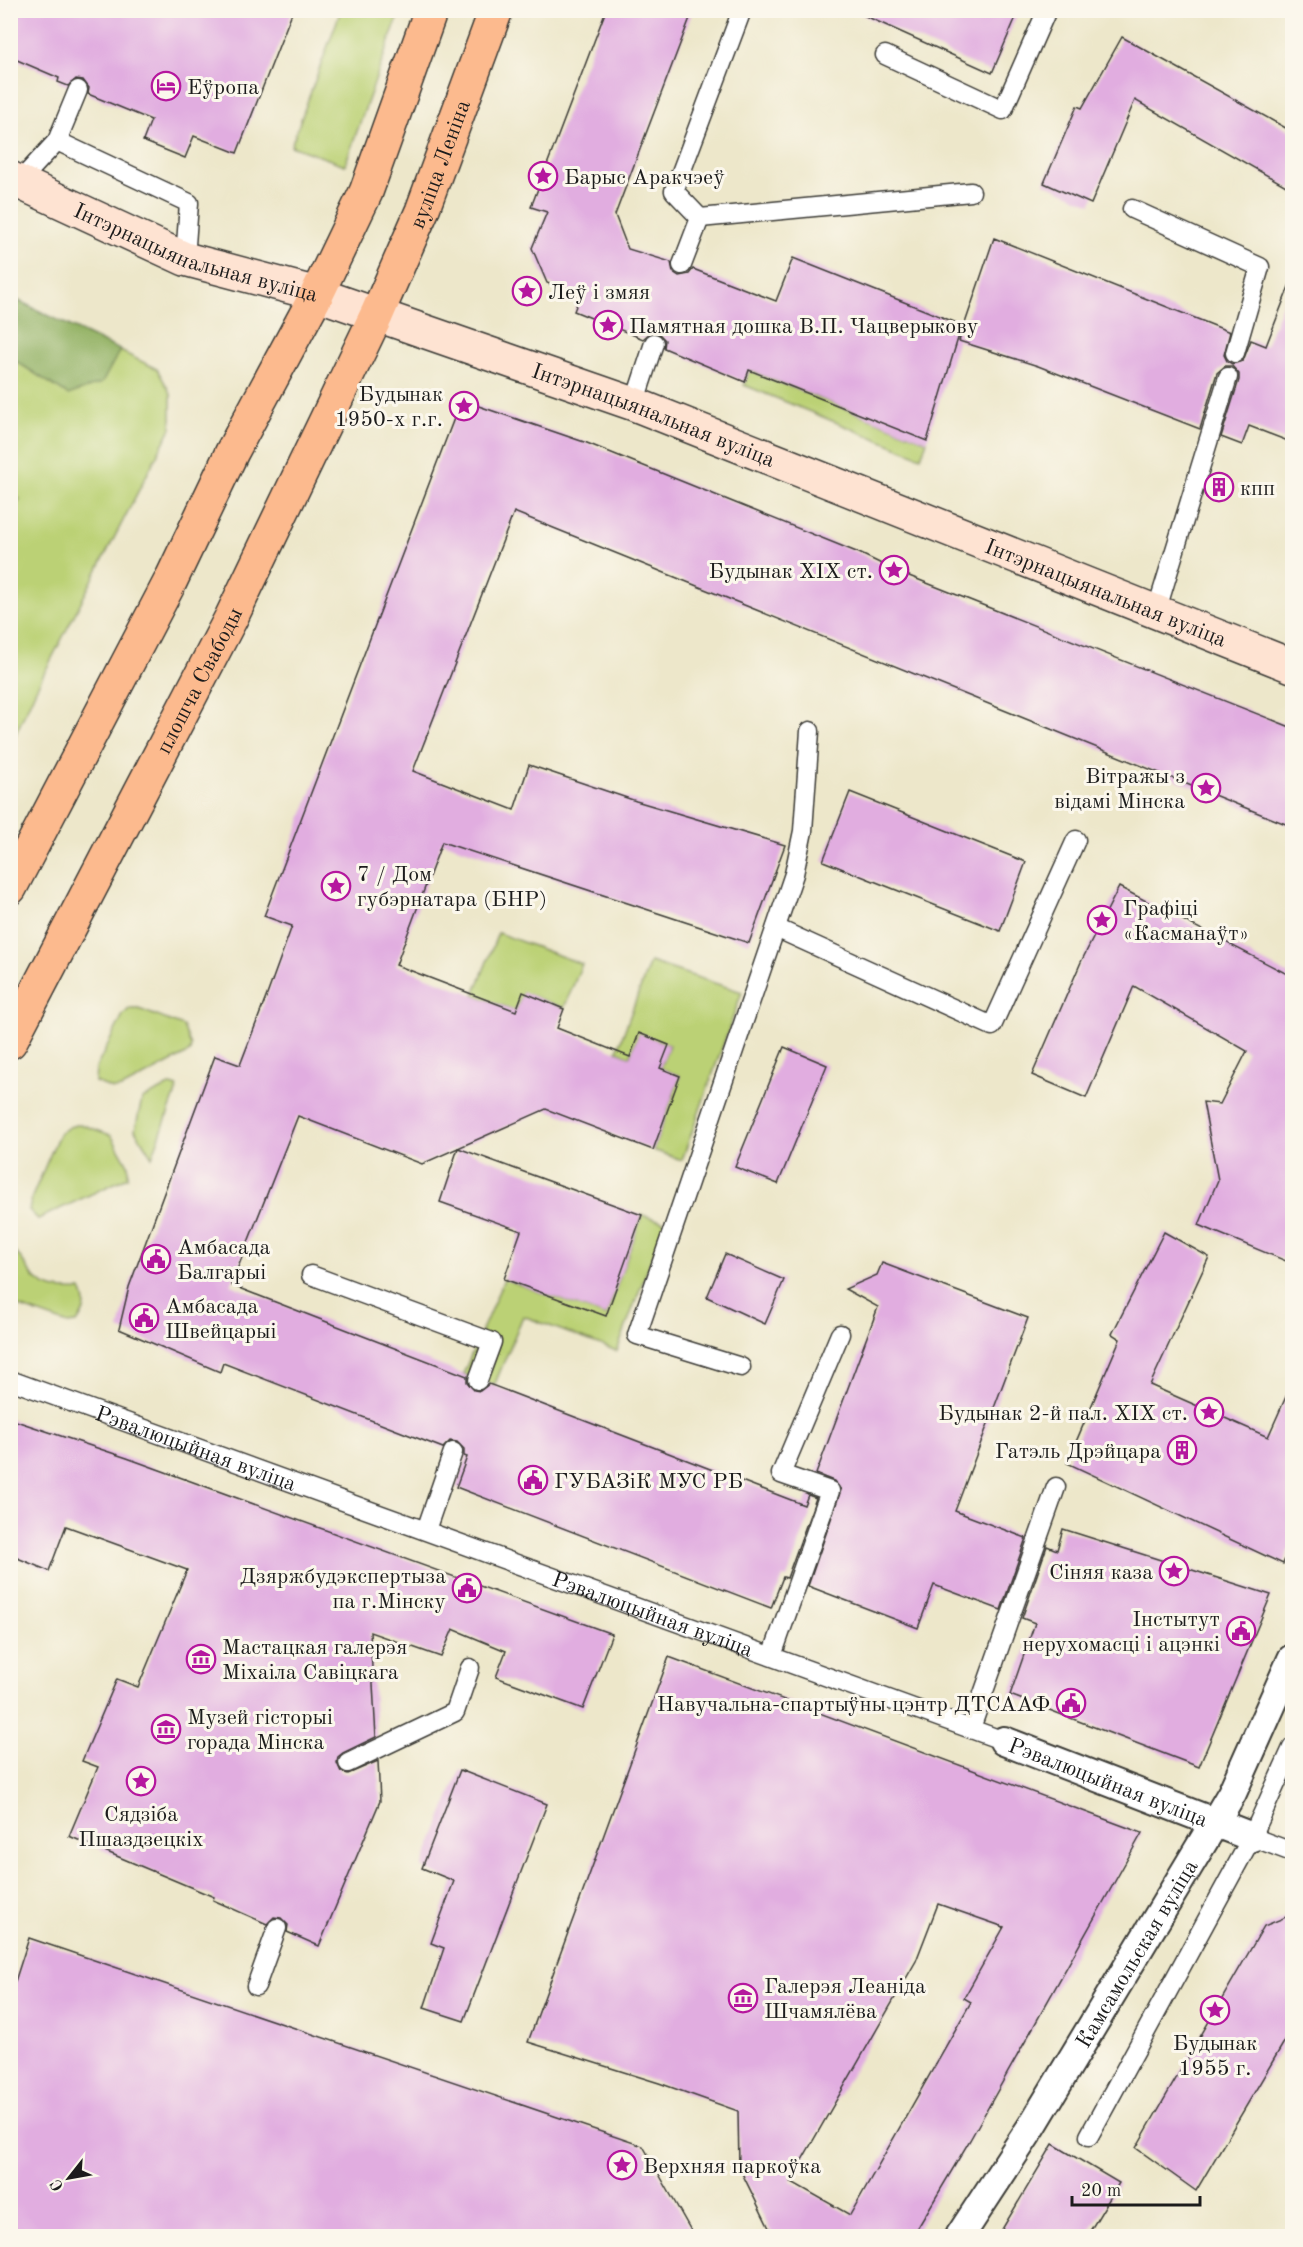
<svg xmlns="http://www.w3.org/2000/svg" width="1303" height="2247" font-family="'Old Standard TT',serif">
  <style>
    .green { fill: #bbd175; stroke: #6c7648; stroke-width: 1.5 }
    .forest { fill: #94b366; stroke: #586841; stroke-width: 1.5 }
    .building { fill: #e1ade0; fill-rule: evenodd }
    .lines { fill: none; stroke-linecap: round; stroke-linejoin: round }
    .service-casing { stroke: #3b3a36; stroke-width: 21 }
    .pedestrian-casing { stroke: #3b3a36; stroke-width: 32 }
    .secondary-casing { stroke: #3b3a36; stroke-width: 36 }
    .primary-casing { stroke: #3b3a36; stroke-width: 36 }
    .service { stroke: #fff; stroke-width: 18 }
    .pedestrian { stroke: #fff; stroke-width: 28 }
    .secondary { stroke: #fee3d2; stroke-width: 33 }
    .primary { stroke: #fcba8e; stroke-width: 33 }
    .labels { text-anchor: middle; stroke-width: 6; stroke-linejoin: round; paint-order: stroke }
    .poi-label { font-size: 22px; fill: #1c1c1c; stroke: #fbf7ec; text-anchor: start }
    .street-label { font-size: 22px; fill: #1c1c1c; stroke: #fbf7ec }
  </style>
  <rect width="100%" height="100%" fill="#fbf7ec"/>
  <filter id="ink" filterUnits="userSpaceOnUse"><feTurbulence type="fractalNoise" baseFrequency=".0167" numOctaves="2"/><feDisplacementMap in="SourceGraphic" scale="12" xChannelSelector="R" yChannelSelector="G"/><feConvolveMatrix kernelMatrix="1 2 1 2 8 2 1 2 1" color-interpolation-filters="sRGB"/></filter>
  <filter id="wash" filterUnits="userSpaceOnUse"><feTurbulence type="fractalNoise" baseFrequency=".008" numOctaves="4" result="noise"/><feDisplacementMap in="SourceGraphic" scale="24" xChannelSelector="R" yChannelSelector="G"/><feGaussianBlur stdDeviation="1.35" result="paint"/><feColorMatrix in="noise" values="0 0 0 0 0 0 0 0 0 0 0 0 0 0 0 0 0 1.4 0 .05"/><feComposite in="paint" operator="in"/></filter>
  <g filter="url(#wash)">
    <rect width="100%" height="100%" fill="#ede7ca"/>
    <!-- green -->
    <g class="green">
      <polygon points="341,10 400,11 345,165 291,146"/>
      <polygon points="11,297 157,369 171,394 171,428 36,689 11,744 10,515 20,499 10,493"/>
      <polygon points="749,370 927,441 921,457 744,385"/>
      <polygon points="498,933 582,964 564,1008 523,993 516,1011 474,995"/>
      <polygon points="650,962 742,992 682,1160 653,1150 680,1076 660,1068 669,1045 639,1034 630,1057 617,1051"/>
      <polygon points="129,1009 139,1009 183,1026 191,1046 190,1052 122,1088 113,1089 95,1082 96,1068 123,1015"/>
      <polygon points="171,1085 178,1087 152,1157 135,1130 142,1099"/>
      <polygon points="80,1124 111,1135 128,1165 128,1177 38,1219 29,1210 32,1197 59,1134 69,1127"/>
      <polygon points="642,1215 665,1222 617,1351 523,1316 494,1386 463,1374 504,1279 606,1316"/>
      <path d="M11,1250C21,1256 23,1261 29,1271C42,1290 60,1291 81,1290C88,1304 85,1311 77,1323L68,1324L11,1304Z"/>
    </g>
    <!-- forest -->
    <polygon class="forest" points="10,297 120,350 102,383 68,395 11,358"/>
    <g id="blocks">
      <!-- building -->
      <g class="building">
        <polygon points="10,10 293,10 237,153 194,136 185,158 143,141 151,120 88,94 89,88 83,80 76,79 68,86 58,82 59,78 10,57"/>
        <polygon points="606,10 693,10 615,215 628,249 671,262 673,272 679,276 689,274 693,269 776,301 793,258 962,325 927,441 749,370 745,382 664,348 665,340 658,333 651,332 643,339 574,311 580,296 547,283 532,248 547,212 531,207"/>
        <polygon points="852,10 1019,10 992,73"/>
        <polygon points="1122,37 1293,132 1293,190 1135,100 1091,204 1044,183 1077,106 1082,108"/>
        <polygon points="994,238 1230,332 1224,355 1227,361 1232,364 1243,361 1251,340 1266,346 1290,284 1293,285 1293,443 1249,426 1242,445 1221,437 1239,380 1239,374 1232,366 1225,366 1217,373 1200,429 1038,366 959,341"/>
        <polygon points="461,400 587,443 859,553 894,570 1293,728 1293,827 514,512 413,771 514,810 529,765 636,801 785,845 749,943 442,842 396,965 516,1011 523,992 564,1009 557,1028 630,1057 639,1033 669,1045 660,1068 680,1076 653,1150 546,1109 422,1164 298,1116 231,1285 467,1376 467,1382 474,1390 480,1391 489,1384 804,1505 808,1495 816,1498 787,1578 783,1577 771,1608 456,1487 467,1457 464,1456 464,1449 457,1442 450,1441 443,1448 223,1363 220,1372 119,1329 129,1287 215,1056 240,1065 267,995 292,926 264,916"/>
        <polygon points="850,792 1026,862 1000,931 823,861"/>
        <polygon points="1119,887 1293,977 1293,1264 1199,1225 1218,1180 1203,1102 1220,1104 1247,1051 1134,986 1086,1098 1032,1075 1081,962"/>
        <polygon points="784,1047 827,1065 778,1184 735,1167"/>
        <polygon points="458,1148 642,1215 606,1316 504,1279 521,1231 440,1202"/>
        <polygon points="1164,1232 1209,1257 1150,1385 1268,1437 1293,1381 1293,1539 1283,1564 1067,1463 1120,1339 1112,1334"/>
        <polygon points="725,1254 784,1280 765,1324 707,1297"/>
        <polygon points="882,1263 1028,1318 955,1511 1026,1538 1001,1610 934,1585 918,1628 808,1586 841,1490 834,1481 816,1474 878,1307 845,1289 877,1275"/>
        <polygon points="10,1419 127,1458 612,1634 583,1709 496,1677 506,1651 453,1629 441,1657 370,1632 376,1737 343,1753 338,1757 337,1763 341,1772 348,1774 378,1761 380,1801 319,1946 287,1932 288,1925 281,1918 274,1917 267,1924 213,1900 214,1897 69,1836 98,1767 82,1761 117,1679 138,1687 187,1570 66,1526 49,1571 10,1555"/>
        <polygon points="1063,1529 1271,1595 1199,1767 1010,1695 1035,1623 1022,1618 1047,1546 1057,1550"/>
        <path d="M669,1657L1142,1833L970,2140L913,2236H773L739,2167L738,2111L659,2083L528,2042ZM938,1904L1004,1927L964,1998L971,2002L850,2215L790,2181L916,1961Z"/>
        <polygon points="460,1770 547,1804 464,2021 424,2008 444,1948 431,1943 454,1881 422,1868"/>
        <polygon points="1293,1914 1293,2027 1196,2191 1136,2148 1264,1926"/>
        <polygon points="29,1938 643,2146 694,2236 10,2236 10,1997"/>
        <polygon points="1053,2144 1119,2183 1087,2236 998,2236"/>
      </g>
    </g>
  </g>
  <g filter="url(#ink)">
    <use href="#blocks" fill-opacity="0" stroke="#3b3a36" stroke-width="1.5"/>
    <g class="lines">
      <!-- service casing -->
      <g class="service-casing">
        <g id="service">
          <polyline points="885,55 1003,110 1047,10"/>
          <polyline points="57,141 189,203 185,259"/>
          <polyline points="19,182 57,141 78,90"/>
          <polyline points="1132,209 1260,267 1235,353"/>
          <polyline points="700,218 971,192"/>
          <polyline points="682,265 700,218 674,191 742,10"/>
          <polyline points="634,404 654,343"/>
          <polyline points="1156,612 1228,377"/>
          <polyline points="776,928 992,1026 1076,840"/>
          <polyline points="311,1275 492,1342 478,1380"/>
          <polyline points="741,1367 637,1335 794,874 803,831 810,731"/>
          <path id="s1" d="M10,1380L1004,1741"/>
          <polyline points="426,1530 453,1452"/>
          <polyline points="772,1656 830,1491 781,1474 840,1334"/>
          <polyline points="971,1728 1056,1487"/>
          <polyline points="348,1763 455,1712 470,1668"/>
          <polyline points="1252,1837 1292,1852"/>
          <polyline points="256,1986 277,1928"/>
          <polyline points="1089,2136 1252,1837 1292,1748"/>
        </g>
      </g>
      <!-- pedestrian casing -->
      <g class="pedestrian-casing">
        <g id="pedestrian">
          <path id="s2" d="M1004,1741L1252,1837"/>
          <path id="s3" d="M960,2236L1032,2126L1215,1822L1232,1793L1292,1659"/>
        </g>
      </g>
      <!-- secondary casing -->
      <g class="secondary-casing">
        <g id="secondary">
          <path id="s4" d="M10,178L185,259L317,294L634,404L1292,666"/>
        </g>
      </g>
      <!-- primary casing -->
      <g class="primary-casing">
        <g id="primary">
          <polyline points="10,888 170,582 232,452 317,294 366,192 431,10"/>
          <path id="s5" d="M10,1042L231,618L377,314L422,211L496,10"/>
        </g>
      </g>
      <!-- service -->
      <use href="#service" class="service"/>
      <!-- pedestrian -->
      <use href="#pedestrian" class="pedestrian"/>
      <!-- secondary -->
      <use href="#secondary" class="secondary"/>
      <!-- primary -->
      <use href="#primary" class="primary"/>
    </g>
  </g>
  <!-- icons -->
  <defs>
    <g id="hotel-ring" transform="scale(1.5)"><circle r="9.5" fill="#fbf7ec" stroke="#b5179e" stroke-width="1.5"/><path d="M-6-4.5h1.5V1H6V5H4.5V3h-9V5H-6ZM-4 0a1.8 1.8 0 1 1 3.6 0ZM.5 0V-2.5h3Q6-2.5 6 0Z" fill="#b5179e"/></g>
    <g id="sight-ring" transform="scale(1.5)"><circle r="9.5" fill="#fbf7ec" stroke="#b5179e" stroke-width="1.5"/><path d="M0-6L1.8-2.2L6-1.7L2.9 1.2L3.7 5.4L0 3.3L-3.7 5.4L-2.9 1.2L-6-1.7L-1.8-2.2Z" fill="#b5179e"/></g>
    <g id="building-ring" transform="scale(1.5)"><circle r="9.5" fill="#fbf7ec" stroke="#b5179e" stroke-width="1.5"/><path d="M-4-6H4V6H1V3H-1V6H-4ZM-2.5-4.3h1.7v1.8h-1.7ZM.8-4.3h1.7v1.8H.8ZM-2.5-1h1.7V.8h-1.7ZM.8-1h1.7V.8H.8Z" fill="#b5179e"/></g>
    <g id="civic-ring" transform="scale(1.5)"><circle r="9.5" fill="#fbf7ec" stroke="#b5179e" stroke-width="1.5"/><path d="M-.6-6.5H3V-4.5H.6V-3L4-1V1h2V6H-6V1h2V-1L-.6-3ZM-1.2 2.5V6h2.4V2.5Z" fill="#b5179e"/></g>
    <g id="museum-ring" transform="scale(1.5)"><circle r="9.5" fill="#fbf7ec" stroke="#b5179e" stroke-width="1.5"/><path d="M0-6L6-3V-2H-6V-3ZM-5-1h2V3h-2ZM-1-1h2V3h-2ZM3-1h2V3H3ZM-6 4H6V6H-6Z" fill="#b5179e"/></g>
  </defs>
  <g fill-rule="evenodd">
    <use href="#hotel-ring" x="166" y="86"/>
    <use href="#sight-ring" x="543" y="176"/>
    <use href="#sight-ring" x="527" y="291"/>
    <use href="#sight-ring" x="608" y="325"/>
    <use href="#sight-ring" x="464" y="406"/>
    <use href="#building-ring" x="1219" y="487"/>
    <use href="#sight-ring" x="894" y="570"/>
    <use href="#sight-ring" x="1206" y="788"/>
    <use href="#sight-ring" x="336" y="886"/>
    <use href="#sight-ring" x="1102" y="920"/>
    <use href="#civic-ring" x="156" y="1259"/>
    <use href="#civic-ring" x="144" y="1318"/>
    <use href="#sight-ring" x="1209" y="1412"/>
    <use href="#building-ring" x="1182" y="1450"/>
    <use href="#civic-ring" x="533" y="1480"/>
    <use href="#sight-ring" x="1174" y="1571"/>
    <use href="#civic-ring" x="467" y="1588"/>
    <use href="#civic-ring" x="1241" y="1631"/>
    <use href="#museum-ring" x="201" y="1659"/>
    <use href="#civic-ring" x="1071" y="1703"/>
    <use href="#museum-ring" x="166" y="1729"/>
    <use href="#sight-ring" x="141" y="1781"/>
    <use href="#museum-ring" x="743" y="1998"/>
    <use href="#sight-ring" x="1215" y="2010"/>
    <use href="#sight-ring" x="622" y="2165"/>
  </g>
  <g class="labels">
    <!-- poi labels -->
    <g class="poi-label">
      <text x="187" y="94">Еўропа</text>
      <text x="564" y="184">Барыс Аракчэеў</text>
      <text x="548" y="299">Леў і змяя</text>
      <text x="629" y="333">Памятная дошка В.П. Чацверыкову</text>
      <text x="443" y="401" text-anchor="end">Будынак<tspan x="443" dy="25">1950-х г.г.</tspan></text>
      <text x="1240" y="495">кпп</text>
      <text x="873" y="578" text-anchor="end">Будынак XIX ст.</text>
      <text x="1185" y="783" text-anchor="end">Вітражы з<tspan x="1185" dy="25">відамі Мінска</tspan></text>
      <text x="357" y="881">7 / Дом<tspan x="357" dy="25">губэрнатара (БНР)</tspan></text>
      <text x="1123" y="915">Графіці<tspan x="1123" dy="25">«Касманаўт»</tspan></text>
      <text x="177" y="1254">Амбасада<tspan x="177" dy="25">Балгарыі</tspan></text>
      <text x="165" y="1313">Амбасада<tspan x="165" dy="25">Швейцарыі</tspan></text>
      <text x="1188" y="1420" text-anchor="end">Будынак 2-й пал. ХІХ ст.</text>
      <text x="1161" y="1458" text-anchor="end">Гатэль Дрэйцара</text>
      <text x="554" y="1488">ГУБАЗіК МУС РБ</text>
      <text x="1153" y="1579" text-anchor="end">Сіняя каза</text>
      <text x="446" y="1583" text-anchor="end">Дзяржбудэкспертыза<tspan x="446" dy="25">па г.Мінску</tspan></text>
      <text x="1220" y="1626" text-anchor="end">Інстытут<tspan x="1220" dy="25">нерухомасці і ацэнкі</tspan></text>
      <text x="222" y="1654">Мастацкая галерэя<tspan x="222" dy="25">Міхаіла Савіцкага</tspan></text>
      <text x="1050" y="1711" text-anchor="end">Навучальна-спартыўны цэнтр ДТСААФ</text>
      <text x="187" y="1724">Музей гісторыі<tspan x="187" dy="25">горада Мінска</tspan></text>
      <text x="141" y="1821" text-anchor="middle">Сядзіба<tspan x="141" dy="25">Пшаздзецкіх</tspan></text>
      <text x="764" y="1993">Галерэя Леаніда<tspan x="764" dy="25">Шчамялёва</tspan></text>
      <text x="1215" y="2050" text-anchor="middle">Будынак<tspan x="1215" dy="25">1955 г.</tspan></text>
      <text x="643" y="2173">Верхняя паркоўка</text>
    </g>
    <!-- street labels -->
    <g class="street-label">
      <text dy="8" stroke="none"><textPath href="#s5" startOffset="978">вуліца Леніна</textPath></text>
      <text dy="8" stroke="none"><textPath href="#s4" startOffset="201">Інтэрнацыянальная вуліца</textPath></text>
      <text dy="8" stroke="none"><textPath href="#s4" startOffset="687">Інтэрнацыянальная вуліца</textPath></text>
      <text dy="8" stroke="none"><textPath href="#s4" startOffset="1173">Інтэрнацыянальная вуліца</textPath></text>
      <text dy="8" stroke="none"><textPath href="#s5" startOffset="408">плошча Свабоды</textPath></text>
      <text dy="8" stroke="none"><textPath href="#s1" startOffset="198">Рэвалюцыйная вуліца</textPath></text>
      <text dy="8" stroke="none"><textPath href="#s1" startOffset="684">Рэвалюцыйная вуліца</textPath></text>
      <text dy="8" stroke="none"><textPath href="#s2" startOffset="112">Рэвалюцыйная вуліца</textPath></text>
      <text dy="8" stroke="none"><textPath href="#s3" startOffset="333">Камсамольская вуліца</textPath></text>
    </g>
  </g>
  <!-- margin -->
  <rect width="1303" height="2247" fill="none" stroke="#fbf7ec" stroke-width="36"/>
  <!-- north arrow -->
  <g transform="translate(69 2178) rotate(239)" stroke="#fbf7ec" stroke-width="4.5" paint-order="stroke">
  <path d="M0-4.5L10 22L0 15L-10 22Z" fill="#1c1c1c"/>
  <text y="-9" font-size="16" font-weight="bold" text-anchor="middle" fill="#1c1c1c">С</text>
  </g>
  <!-- scale -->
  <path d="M1072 2196v9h128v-9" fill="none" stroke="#1c1c1c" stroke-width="3"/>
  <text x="1081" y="2196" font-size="18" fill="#1c1c1c" stroke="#fbf7ec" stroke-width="4.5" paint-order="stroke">20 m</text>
</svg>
